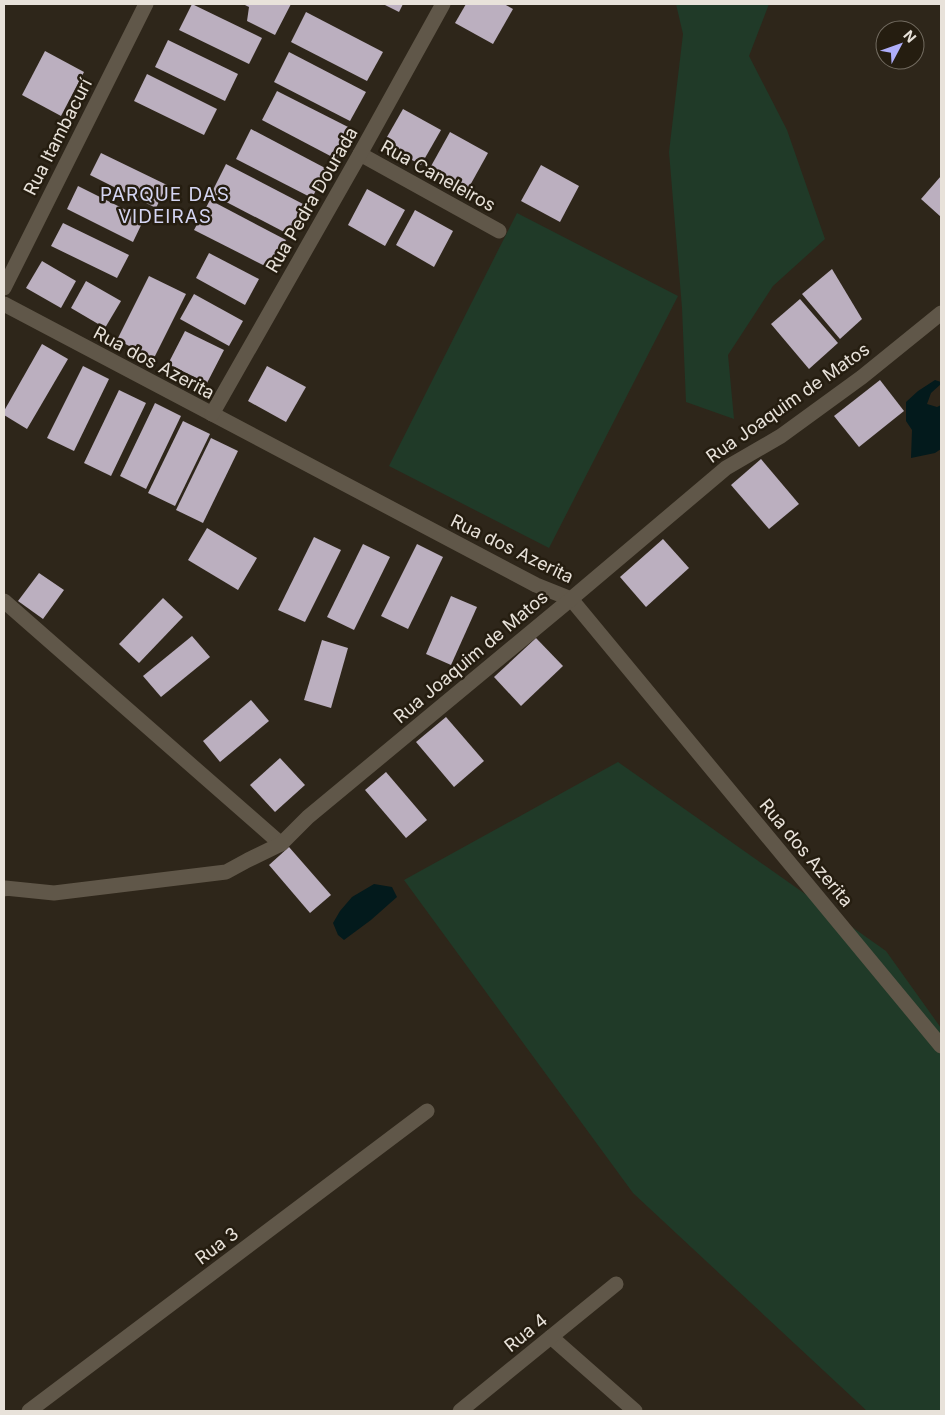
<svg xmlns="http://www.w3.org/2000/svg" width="945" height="1415" font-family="Inter,sans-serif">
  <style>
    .green { fill: #203a28 }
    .water { fill: #031a1c }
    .building { fill: #bbafbf }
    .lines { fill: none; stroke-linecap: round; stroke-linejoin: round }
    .minor { stroke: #605749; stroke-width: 15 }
    .labels { text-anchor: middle; stroke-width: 5; stroke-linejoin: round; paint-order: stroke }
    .street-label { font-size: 18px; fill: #e8e2da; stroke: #251d10 }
    .neighbourhood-label { font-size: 19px; letter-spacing: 1px; fill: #d4d5f2; stroke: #251d10 }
  </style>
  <rect width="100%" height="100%" fill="#2e261a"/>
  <!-- green -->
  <g class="green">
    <polygon points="676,4 769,4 749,56 787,130 825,239 773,286 728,355 734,419 686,402 682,308 669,152 683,34"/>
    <polygon points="517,213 678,296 549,548 389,466"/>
    <polygon points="618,762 886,951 941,1028 941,1411 867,1411 633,1193 404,880"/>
  </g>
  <!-- water -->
  <g class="water">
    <polygon points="935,380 941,382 941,384 931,393 927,404 937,407 941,405 941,449 935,453 911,458 912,430 906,421 906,402 918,391"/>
    <polygon points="374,884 392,887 397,897 371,920 344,940 338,935 333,923 340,911 352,897"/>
  </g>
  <!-- building -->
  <g class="building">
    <polygon points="192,4 262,38 249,64 179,30"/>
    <polygon points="243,4 291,4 275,35 247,21 249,7"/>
    <polygon points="383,4 403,4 399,12"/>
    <polygon points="466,4 504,4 513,9 493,44 455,23"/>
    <polygon points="306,12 383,52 367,81 291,42"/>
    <polygon points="168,40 238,74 225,101 155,67"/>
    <polygon points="45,51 84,72 61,116 22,95"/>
    <polygon points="289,52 366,92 350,121 274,82"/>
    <polygon points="147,74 217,109 204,135 134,101"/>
    <polygon points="277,91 354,130 338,160 262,120"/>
    <polygon points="403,109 441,130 421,165 383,144"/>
    <polygon points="251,129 327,169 312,198 236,159"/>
    <polygon points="450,132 488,153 468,189 430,168"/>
    <polygon points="101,153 167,185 156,208 90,175"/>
    <polygon points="226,164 303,204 288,234 211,194"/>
    <polygon points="541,165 579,186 560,222 521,201"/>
    <polygon points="941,176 941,217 921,199"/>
    <polygon points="78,186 144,219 133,242 67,209"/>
    <polygon points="367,189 405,210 385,246 348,225"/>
    <polygon points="210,200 286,240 271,269 194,230"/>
    <polygon points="415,210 453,231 434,267 396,245"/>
    <polygon points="63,223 129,255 117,278 51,246"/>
    <polygon points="209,253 259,279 245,305 196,278"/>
    <polygon points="42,261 76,281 61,308 26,288"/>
    <polygon points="832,269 862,319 840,339 802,294"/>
    <polygon points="149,276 186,294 154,358 117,340"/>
    <polygon points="86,281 121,301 105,328 71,308"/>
    <polygon points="194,294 243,321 229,346 180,319"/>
    <polygon points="800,299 838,343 809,369 771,324"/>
    <polygon points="185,331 224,350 207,383 168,364"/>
    <polygon points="42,344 68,359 27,429 4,415 4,411"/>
    <polygon points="83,366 109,379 74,451 47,438"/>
    <polygon points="267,366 306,387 286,422 248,401"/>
    <polygon points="880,380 904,411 859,447 834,416"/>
    <polygon points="119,390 146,403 111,476 84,463"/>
    <polygon points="155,403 181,416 146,489 120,476"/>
    <polygon points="183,421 210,434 175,506 148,493"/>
    <polygon points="211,438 238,451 203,523 176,510"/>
    <polygon points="761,459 799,504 769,529 731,485"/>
    <polygon points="207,528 257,558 238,590 188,560"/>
    <polygon points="314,537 341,550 305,622 278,610"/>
    <polygon points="663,539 689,568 646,607 620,577"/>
    <polygon points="363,544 390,557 354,630 327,617"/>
    <polygon points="417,544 443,557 408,629 381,616"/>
    <polygon points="39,573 64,590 43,619 18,601"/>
    <polygon points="451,596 477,607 451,665 426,654"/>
    <polygon points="163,598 183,617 139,663 119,644"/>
    <polygon points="192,636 210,657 161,697 143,676"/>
    <polygon points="536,638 563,666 521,706 494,677"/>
    <polygon points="322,640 348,648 331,708 304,700"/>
    <polygon points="251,700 269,721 220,762 203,741"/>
    <polygon points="446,717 484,761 454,787 416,742"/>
    <polygon points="280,758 305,785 275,812 250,785"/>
    <polygon points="386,772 427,820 406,838 365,790"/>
    <polygon points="289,847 331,895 310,913 269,865"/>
  </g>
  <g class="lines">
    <!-- minor -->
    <g class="minor">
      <polyline points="360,154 499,231"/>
      <polyline points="4,288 146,4"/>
      <polyline points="4,304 536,585 571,599 941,1046"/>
      <polyline points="212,414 360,154 443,4"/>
      <polyline points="4,601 281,844"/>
      <polyline points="4,889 5,888 54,893 226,872 248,860 281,844 308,817 571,599 726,468 781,436 862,377 941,313"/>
      <polyline points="551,1337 635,1411"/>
      <polyline points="29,1411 427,1111"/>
      <polyline points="460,1411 616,1284"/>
    </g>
  </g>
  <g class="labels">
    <!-- street labels -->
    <g class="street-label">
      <text transform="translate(58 137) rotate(-63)" y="6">Rua Itambacurí</text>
      <text transform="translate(438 176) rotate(29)" y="6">Rua Caneleiros</text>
      <text transform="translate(312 200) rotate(-60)" y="6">Rua Pedra Dourada</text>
      <text transform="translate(154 363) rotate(28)" y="6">Rua dos Azerita</text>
      <text transform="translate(788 403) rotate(-35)" y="6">Rua Joaquim de Matos</text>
      <text transform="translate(512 549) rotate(26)" y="6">Rua dos Azerita</text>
      <text transform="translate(471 657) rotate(-40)" y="6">Rua Joaquim de Matos</text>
      <text transform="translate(806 853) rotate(50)" y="6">Rua dos Azerita</text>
      <text transform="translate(217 1246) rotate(-37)" y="6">Rua 3</text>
      <text transform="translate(526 1333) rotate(-39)" y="6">Rua 4</text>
    </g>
    <!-- neighbourhood labels -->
    <g class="neighbourhood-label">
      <text x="165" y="201">PARQUE DAS<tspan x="165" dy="22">VIDEIRAS</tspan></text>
    </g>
  </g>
  <!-- border -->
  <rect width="945" height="1415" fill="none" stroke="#e8e2da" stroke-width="10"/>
  <!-- north arrow -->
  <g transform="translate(900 45) rotate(49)"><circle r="24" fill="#251d10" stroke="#736c61"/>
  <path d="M0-4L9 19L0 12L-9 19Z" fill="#afaefa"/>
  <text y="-8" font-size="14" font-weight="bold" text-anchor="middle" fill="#e8e2da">N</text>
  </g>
</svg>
